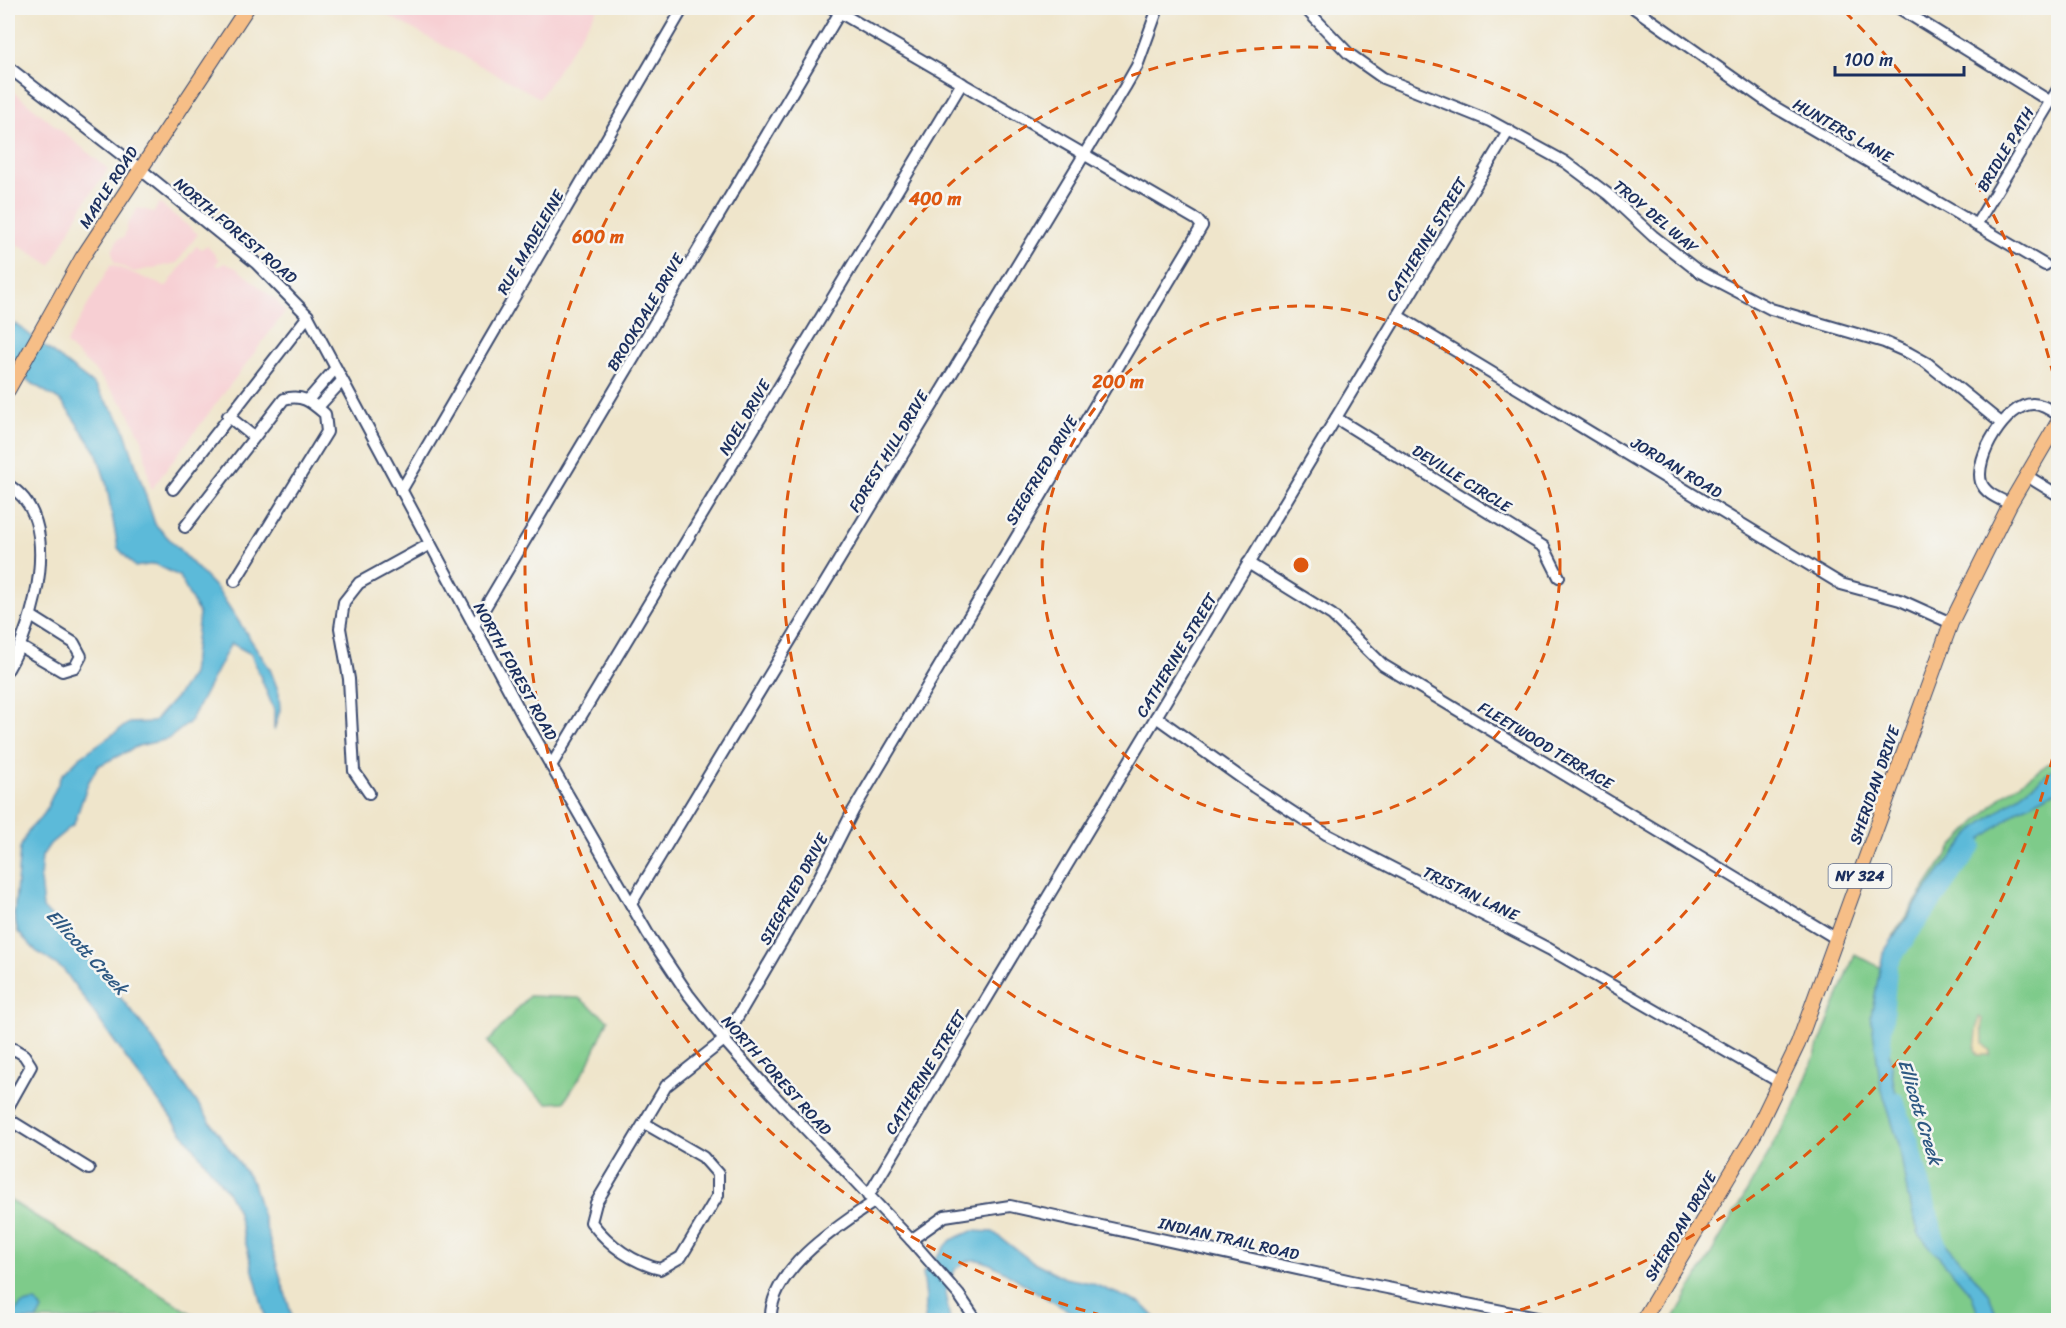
<svg xmlns="http://www.w3.org/2000/svg" width="2066" height="1328" font-family="Sriracha,sans-serif">
  <style>
    .built { fill: #f7cfd3 }
    .green { fill: #7ecb8a; stroke: #4c7d74; stroke-width: 1.5 }
    .sand { fill: #eeda9e; stroke: #84847e; stroke-width: 1.5 }
    .water { fill: #5bbad9; stroke: #3b749c; stroke-width: 1.5 }
    .lines { fill: none; stroke-linecap: round; stroke-linejoin: round }
    .river { stroke: #5bbad9; stroke-width: 15 }
    .minor-casing { stroke: #3b4a6e; stroke-width: 14 }
    .major-casing { stroke: #3b4a6e; stroke-width: 16 }
    .minor { stroke: #fff; stroke-width: 10 }
    .major { stroke: #f6be87; stroke-width: 14 }
    .ring { fill: none; stroke: #de5710; stroke-width: 3; stroke-dasharray: 10 8 }
    .labels { text-anchor: middle; stroke-width: 5; stroke-linejoin: round; paint-order: stroke }
    .shield { fill: #f6f6f2; stroke: #5d6b8a; stroke-width: 1.5 }
    .shield-label { font-size: 15px; font-weight: bold; fill: #1b2f5e }
    .street-label { font-size: 16px; fill: #1b2f5e; stroke: #f6f6f2 }
    .water-label { font-size: 18px; font-style: italic; fill: #2e5983; stroke: #f6f6f2 }
    .centre { fill: #de5710; stroke: #f6f6f2; stroke-width: 3 }
    .ring-label { font-size: 18px; text-anchor: middle; font-weight: bold; fill: #de5710; stroke: #f6f6f2; stroke-width: 5; stroke-linejoin: round; paint-order: stroke }
  </style>
  <rect width="100%" height="100%" fill="#f6f6f2"/>
  <filter id="ink" filterUnits="userSpaceOnUse"><feTurbulence type="fractalNoise" baseFrequency=".0167" numOctaves="2"/><feDisplacementMap in="SourceGraphic" scale="12" xChannelSelector="R" yChannelSelector="G"/><feConvolveMatrix kernelMatrix="1 2 1 2 8 2 1 2 1" color-interpolation-filters="sRGB"/></filter>
  <filter id="wash" filterUnits="userSpaceOnUse"><feTurbulence type="fractalNoise" baseFrequency=".008" numOctaves="4" result="noise"/><feDisplacementMap in="SourceGraphic" scale="24" xChannelSelector="R" yChannelSelector="G"/><feGaussianBlur stdDeviation="1.35" result="paint"/><feColorMatrix in="noise" values="0 0 0 0 0 0 0 0 0 0 0 0 0 0 0 0 0 1.4 0 .05"/><feComposite in="paint" operator="in"/></filter>
  <g filter="url(#wash)">
    <rect width="100%" height="100%" fill="#efe5cb"/>
    <!-- built -->
    <g class="built">
      <polygon points="374,8 598,8 540,98"/>
      <polygon points="8,87 108,169 85,202 51,265 13,242 8,251"/>
      <polygon points="159,203 198,234 177,263 134,272 114,262 112,251 118,239 124,237 127,225 138,208 154,212"/>
      <polygon points="207,245 219,260 215,265 219,266 224,263 236,268 276,300 285,312 151,490 142,439 126,408 96,372 66,344 111,264 166,287 196,246 202,249"/>
    </g>
    <!-- green -->
    <g class="green">
      <polygon points="2058,757 2058,1320 1673,1320 1794,1109 1855,954 1885,970 1894,934 1953,846 2003,795"/>
      <polygon points="529,996 579,998 608,1020 588,1065 564,1102 547,1103 514,1076 488,1042"/>
      <polygon points="8,1199 202,1320 8,1320"/>
    </g>
    <!-- sand -->
    <polygon class="sand" points="1979,1017 1982,1019 1983,1044 1990,1051 1990,1055 1978,1055 1975,1049"/>
    <!-- water -->
    <g class="water">
      <polygon points="16,324 94,385 122,423 155,524 218,590 270,669 279,693 280,710 274,730 274,710 251,654 231,643 190,722 168,739 138,746 98,766 88,783 74,824 50,844 42,856 40,879 43,908 75,941 145,1028 253,1183 293,1320 266,1320 237,1210 227,1191 133,1068 64,970 36,951 18,932 14,916 20,848 28,831 44,814 62,775 80,757 129,723 153,722 177,696 192,674 199,614 179,576 155,564 135,567 118,548 106,482 96,451 62,402 8,368 8,326"/>
      <polygon points="2058,766 2058,790 2020,809 1983,838 1933,898 1892,954 1884,1019 1894,1085 1930,1225 1988,1293 1999,1320 1981,1320 1971,1294 1919,1234 1908,1197 1899,1145 1881,1087 1871,1016 1883,953 1923,894 1971,832"/>
      <path d="M972,1231L993,1232L1030,1260L1065,1278L1091,1283L1142,1304L1158,1320C1129,1320 1102,1321 1075,1313C1049,1305 993,1257 973,1260C968,1260 961,1265 956,1268L945,1293L950,1320H925L926,1298L923,1272L951,1240Z"/>
      <polygon points="36,1301 42,1310 37,1320 8,1320 21,1305"/>
    </g>
    <g class="lines">
      <!-- river -->
      <g class="river">
        <polyline points="1883,1049 1890,963 1975,845"/>
        <polyline points="1896,1100 1912,1143 1939,1246"/>
      </g>
    </g>
  </g>
  <g filter="url(#ink)">
    <g class="lines">
      <!-- minor casing -->
      <g class="minor-casing">
        <g id="minor">
          <polyline points="1305,8 1349,54 1383,78 1490,121 1565,162 1609,195 1653,236 1698,271 1771,309 1884,342 1909,353 1927,363 2001,423"/>
          <polyline points="1634,8 1773,106 2045,265"/>
          <polyline points="1899,8 2051,102"/>
          <polyline points="8,67 140,169 256,263 308,316 526,722 648,934 688,994 724,1040 764,1085 911,1240 959,1295 976,1320"/>
          <polyline points="1976,225 2058,89"/>
          <polyline points="1398,316 1841,584 1900,600 1951,623"/>
          <polyline points="308,400 335,369"/>
          <polyline points="318,407 342,381"/>
          <polyline points="228,416 254,437"/>
          <polyline points="1336,418 1544,547 1559,577"/>
          <polyline points="2027,476 2058,495"/>
          <path d="M8,485C65,518 34,625 8,669"/>
          <polyline points="173,489 308,316"/>
          <polyline points="401,491 683,8"/>
          <path d="M2010,504C2000,499 1985,494 1981,482C1974,458 2006,404 2033,404C2042,404 2051,410 2058,415"/>
          <path d="M185,527L284,399C303,394 311,402 325,414L327,432L235,581"/>
          <polyline points="1248,563 1332,615 1383,665 1837,939"/>
          <polyline points="474,626 840,12"/>
          <polyline points="21,647 62,671 75,667 81,656 74,643 31,616"/>
          <polyline points="1156,717 1254,787 1326,834 1549,949 1781,1083"/>
          <polyline points="551,766 962,83"/>
          <polyline points="369,793 354,771 349,679 340,628 344,602 359,583 430,544"/>
          <polyline points="631,904 1125,87 1137,66 1158,8"/>
          <polyline points="8,1053 14,1049 24,1055 31,1066 8,1107"/>
          <polyline points="8,1119 89,1169"/>
          <path d="M644,1123L703,1157L718,1174V1195L681,1257L660,1269C631,1262 609,1245 591,1222L596,1203L666,1086L724,1040L820,876L853,811L1202,226L1197,220L832,8"/>
          <polyline points="868,1196 1509,130"/>
          <polyline points="911,1240 945,1216 1010,1206 1352,1281 1547,1320"/>
          <path d="M771,1320C768,1271 838,1226 874,1202"/>
        </g>
      </g>
      <!-- major casing -->
      <g class="major-casing">
        <g id="major">
          <polyline points="8,390 82,258 247,8"/>
          <polyline points="1643,1320 1755,1133 1798,1044 1951,623 2010,504 2058,422"/>
        </g>
      </g>
      <!-- minor -->
      <use href="#minor" class="minor"/>
      <!-- major -->
      <use href="#major" class="major"/>
    </g>
  </g>
  <!-- distance rings -->
  <g class="ring">
    <circle cx="1301" cy="565" r="259"/>
    <circle cx="1301" cy="565" r="518"/>
    <path d="M2057 740A776 776 0 0 1 1482 1320M1120 1320A776 776 0 0 1 757 12M1845 12A776 776 0 0 1 2057 390"/>
  </g>
  <g class="labels">
    <!-- shield labels -->
    <rect class="shield" x="1828.5" y="864" width="63" height="24" rx="4.5"/>
    <g class="shield-label">
      <text x="1860" y="881">NY 324</text>
    </g>
    <!-- street labels -->
    <g class="street-label">
      <text transform="translate(1843 130) rotate(30)" y="6">HUNTERS LANE</text>
      <text transform="translate(2005 149) rotate(-59)" y="6">BRIDLE PATH</text>
      <text transform="translate(108 187) rotate(-57)" y="6">MAPLE ROAD</text>
      <text transform="translate(1656 216) rotate(40)" y="6">TROY DEL WAY</text>
      <text transform="translate(236 230) rotate(40)" y="6">NORTH FOREST ROAD</text>
      <text transform="translate(1426 239) rotate(-59)" y="6">CATHERINE STREET</text>
      <text transform="translate(530 242) rotate(-60)" y="6">RUE MADELEINE</text>
      <text transform="translate(645 312) rotate(-59)" y="6">BROOKDALE DRIVE</text>
      <text transform="translate(744 417) rotate(-59)" y="6">NOEL DRIVE</text>
      <text transform="translate(888 451) rotate(-59)" y="6">FOREST HILL DRIVE</text>
      <text transform="translate(1677 467) rotate(31)" y="6">JORDAN ROAD</text>
      <text transform="translate(1041 470) rotate(-59)" y="6">SIEGFRIED DRIVE</text>
      <text transform="translate(1462 478) rotate(32)" y="6">DEVILLE CIRCLE</text>
      <text transform="translate(1176 655) rotate(-59)" y="6">CATHERINE STREET</text>
      <text transform="translate(516 671) rotate(61)" y="6">NORTH FOREST ROAD</text>
      <text transform="translate(1546 745) rotate(31)" y="6">FLEETWOOD TERRACE</text>
      <text transform="translate(1874 785) rotate(-71)" y="6">SHERIDAN DRIVE</text>
      <text transform="translate(793 889) rotate(-61)" y="6">SIEGFRIED DRIVE</text>
      <text transform="translate(1471 893) rotate(26)" y="6">TRISTAN LANE</text>
      <text transform="translate(925 1072) rotate(-59)" y="6">CATHERINE STREET</text>
      <text transform="translate(777 1075) rotate(48)" y="6">NORTH FOREST ROAD</text>
      <text transform="translate(1680 1226) rotate(-59)" y="6">SHERIDAN DRIVE</text>
      <text transform="translate(1229 1238) rotate(13)" y="6">INDIAN TRAIL ROAD</text>
    </g>
    <!-- water labels -->
    <g class="water-label">
      <text transform="translate(87 952) rotate(47)" y="6">Ellicott Creek</text>
      <text transform="translate(1920 1112) rotate(73)" y="6">Ellicott Creek</text>
    </g>
  </g>
  <circle cx="1301" cy="565" r="9" class="centre"/>
  <g class="ring-label">
    <text x="935" y="205">400 m</text>
    <text x="598" y="243">600 m</text>
    <text x="1118" y="388">200 m</text>
  </g>
  <!-- margin -->
  <rect width="2066" height="1328" fill="none" stroke="#f6f6f2" stroke-width="30"/>
  <!-- scale -->
  <path d="M1835 66v9h129v-9" fill="none" stroke="#1b2f5e" stroke-width="3"/>
  <text x="1844" y="66" font-size="18" fill="#1b2f5e" stroke="#f6f6f2" stroke-width="4.5" paint-order="stroke">100 m</text>
</svg>
